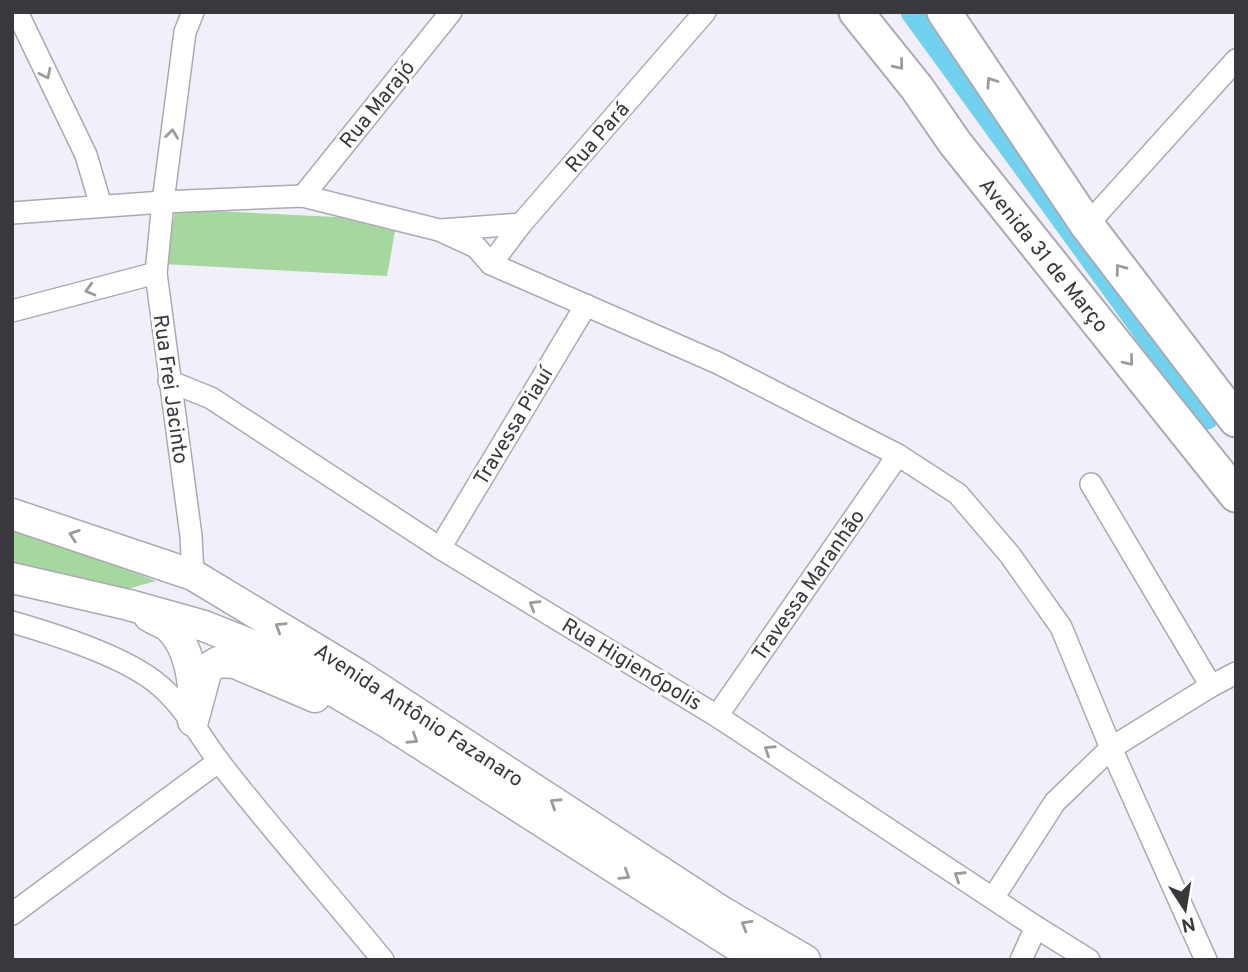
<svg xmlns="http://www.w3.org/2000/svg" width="1248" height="972" font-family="Overpass,sans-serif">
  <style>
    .green { fill: #a5d89f }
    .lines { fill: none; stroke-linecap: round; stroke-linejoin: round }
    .canal { stroke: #71d2ef; stroke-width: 23 }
    .street-casing { stroke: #ada9b3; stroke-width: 24 }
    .secondary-casing { stroke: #ada9b3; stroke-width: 33 }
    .primary-casing { stroke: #ada9b3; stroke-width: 37 }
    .street { stroke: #fff; stroke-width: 21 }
    .secondary { stroke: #fff; stroke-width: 30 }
    .primary { stroke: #fff; stroke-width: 33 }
    .oneway { stroke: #9c9c9e }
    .labels { text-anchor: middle; stroke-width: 6; stroke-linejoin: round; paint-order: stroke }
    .street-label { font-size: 21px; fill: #3a383c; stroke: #fefefe }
  </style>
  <rect width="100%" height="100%" fill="#f2effa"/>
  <!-- green -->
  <g class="green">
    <polygon points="176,209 397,220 387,276 163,264"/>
    <polygon points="12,529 78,551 156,581 131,588 120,589 12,565"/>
  </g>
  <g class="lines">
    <!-- canal -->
    <polyline class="canal" points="912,12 1207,418"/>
    <!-- street casing -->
    <g class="street-casing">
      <g id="street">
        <polyline points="17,12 86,155 101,206"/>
        <polyline points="193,12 185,32 163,202 156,273 191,536 193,575"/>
        <polyline points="303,196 451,12"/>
        <polyline points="12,213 163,202 303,196 439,230 476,247 491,264 718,363 898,455 958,494 1010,555 1061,627 1111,748 1206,960"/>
        <polyline points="1087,225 1236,60"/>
        <polyline points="441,230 521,224"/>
        <polyline points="491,264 521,224 705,12"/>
        <polyline points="12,311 156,273"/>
        <polyline points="169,381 211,398 440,548 717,716 1036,927 1089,960"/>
        <polyline points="1091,484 1211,686"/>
        <polyline points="440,548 586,305"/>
        <path d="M12,622C54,634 120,655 154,681C183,703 199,735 220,763C272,830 329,894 383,960"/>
        <polyline points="717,716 898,455"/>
        <polyline points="993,898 1055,802 1111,748 1211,686 1236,673"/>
        <polyline points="12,914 219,761"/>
        <polyline points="1021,960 1036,927"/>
      </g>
    </g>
    <!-- secondary casing -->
    <g class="secondary-casing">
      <g id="secondary">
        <polyline points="12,514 193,575 357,674 724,913 805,960"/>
        <polyline points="12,578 129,605 204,626 262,649 385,721 759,960"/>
        <path d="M149,616C155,620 164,623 169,627C188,645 193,675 194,700"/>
        <polyline points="193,721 207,669 218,662 235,663 315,697"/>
      </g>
    </g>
    <!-- primary casing -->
    <g class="primary-casing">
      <g id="primary">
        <polyline points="856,12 917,88 955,143 1236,495"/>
        <polyline points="944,12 1087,225 1236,420"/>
      </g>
    </g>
    <!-- street -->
    <use href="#street" class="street"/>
    <!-- secondary -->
    <use href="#secondary" class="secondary"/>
    <!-- primary -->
    <use href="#primary" class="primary"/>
  </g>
  <!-- one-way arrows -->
  <defs><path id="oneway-chevron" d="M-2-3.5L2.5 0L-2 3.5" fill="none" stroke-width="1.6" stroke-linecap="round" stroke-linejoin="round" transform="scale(1.75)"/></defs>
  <g class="oneway">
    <use href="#oneway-chevron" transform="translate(899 65) rotate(51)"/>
    <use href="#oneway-chevron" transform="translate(46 74) rotate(64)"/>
    <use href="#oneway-chevron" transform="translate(991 82) rotate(-124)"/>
    <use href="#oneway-chevron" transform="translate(172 134) rotate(-83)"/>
    <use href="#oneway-chevron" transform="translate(1120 269) rotate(-127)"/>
    <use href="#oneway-chevron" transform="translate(90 290) rotate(165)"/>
    <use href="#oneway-chevron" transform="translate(1129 361) rotate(51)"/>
    <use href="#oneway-chevron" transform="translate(74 535) rotate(-161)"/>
    <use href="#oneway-chevron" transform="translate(534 605) rotate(-149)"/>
    <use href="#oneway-chevron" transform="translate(280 627) rotate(-148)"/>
    <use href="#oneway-chevron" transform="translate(413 739) rotate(33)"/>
    <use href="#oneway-chevron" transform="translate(769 750) rotate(-147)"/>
    <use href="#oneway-chevron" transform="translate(555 803) rotate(-147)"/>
    <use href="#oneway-chevron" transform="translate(625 875) rotate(32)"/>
    <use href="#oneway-chevron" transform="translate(959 876) rotate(-147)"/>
    <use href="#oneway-chevron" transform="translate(746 925) rotate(-150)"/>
  </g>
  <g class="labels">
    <!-- street labels -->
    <g class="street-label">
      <text transform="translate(377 104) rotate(-51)" y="7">Rua Marajó</text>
      <text transform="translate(597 137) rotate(-49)" y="7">Rua Pará</text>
      <text transform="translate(1044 255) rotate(51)" y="7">Avenida 31 de Março</text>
      <text transform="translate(171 389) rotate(82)" y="7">Rua Frei Jacinto</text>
      <text transform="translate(513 426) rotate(-59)" y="7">Travessa Piauí</text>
      <text transform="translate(808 585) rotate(-55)" y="7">Travessa Maranhão</text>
      <text transform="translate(632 664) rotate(31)" y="7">Rua Higienópolis</text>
      <text transform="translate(419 715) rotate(33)" y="7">Avenida Antônio Fazanaro</text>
    </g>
  </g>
  <!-- border -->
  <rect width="1248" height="972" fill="none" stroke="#3a383c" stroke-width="28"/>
  <!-- north arrow -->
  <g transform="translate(1185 909) rotate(168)" stroke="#fefefe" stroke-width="5" paint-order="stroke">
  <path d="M0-5L12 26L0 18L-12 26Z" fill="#3a383c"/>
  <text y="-10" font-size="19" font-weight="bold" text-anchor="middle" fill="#3a383c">N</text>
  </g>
</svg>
